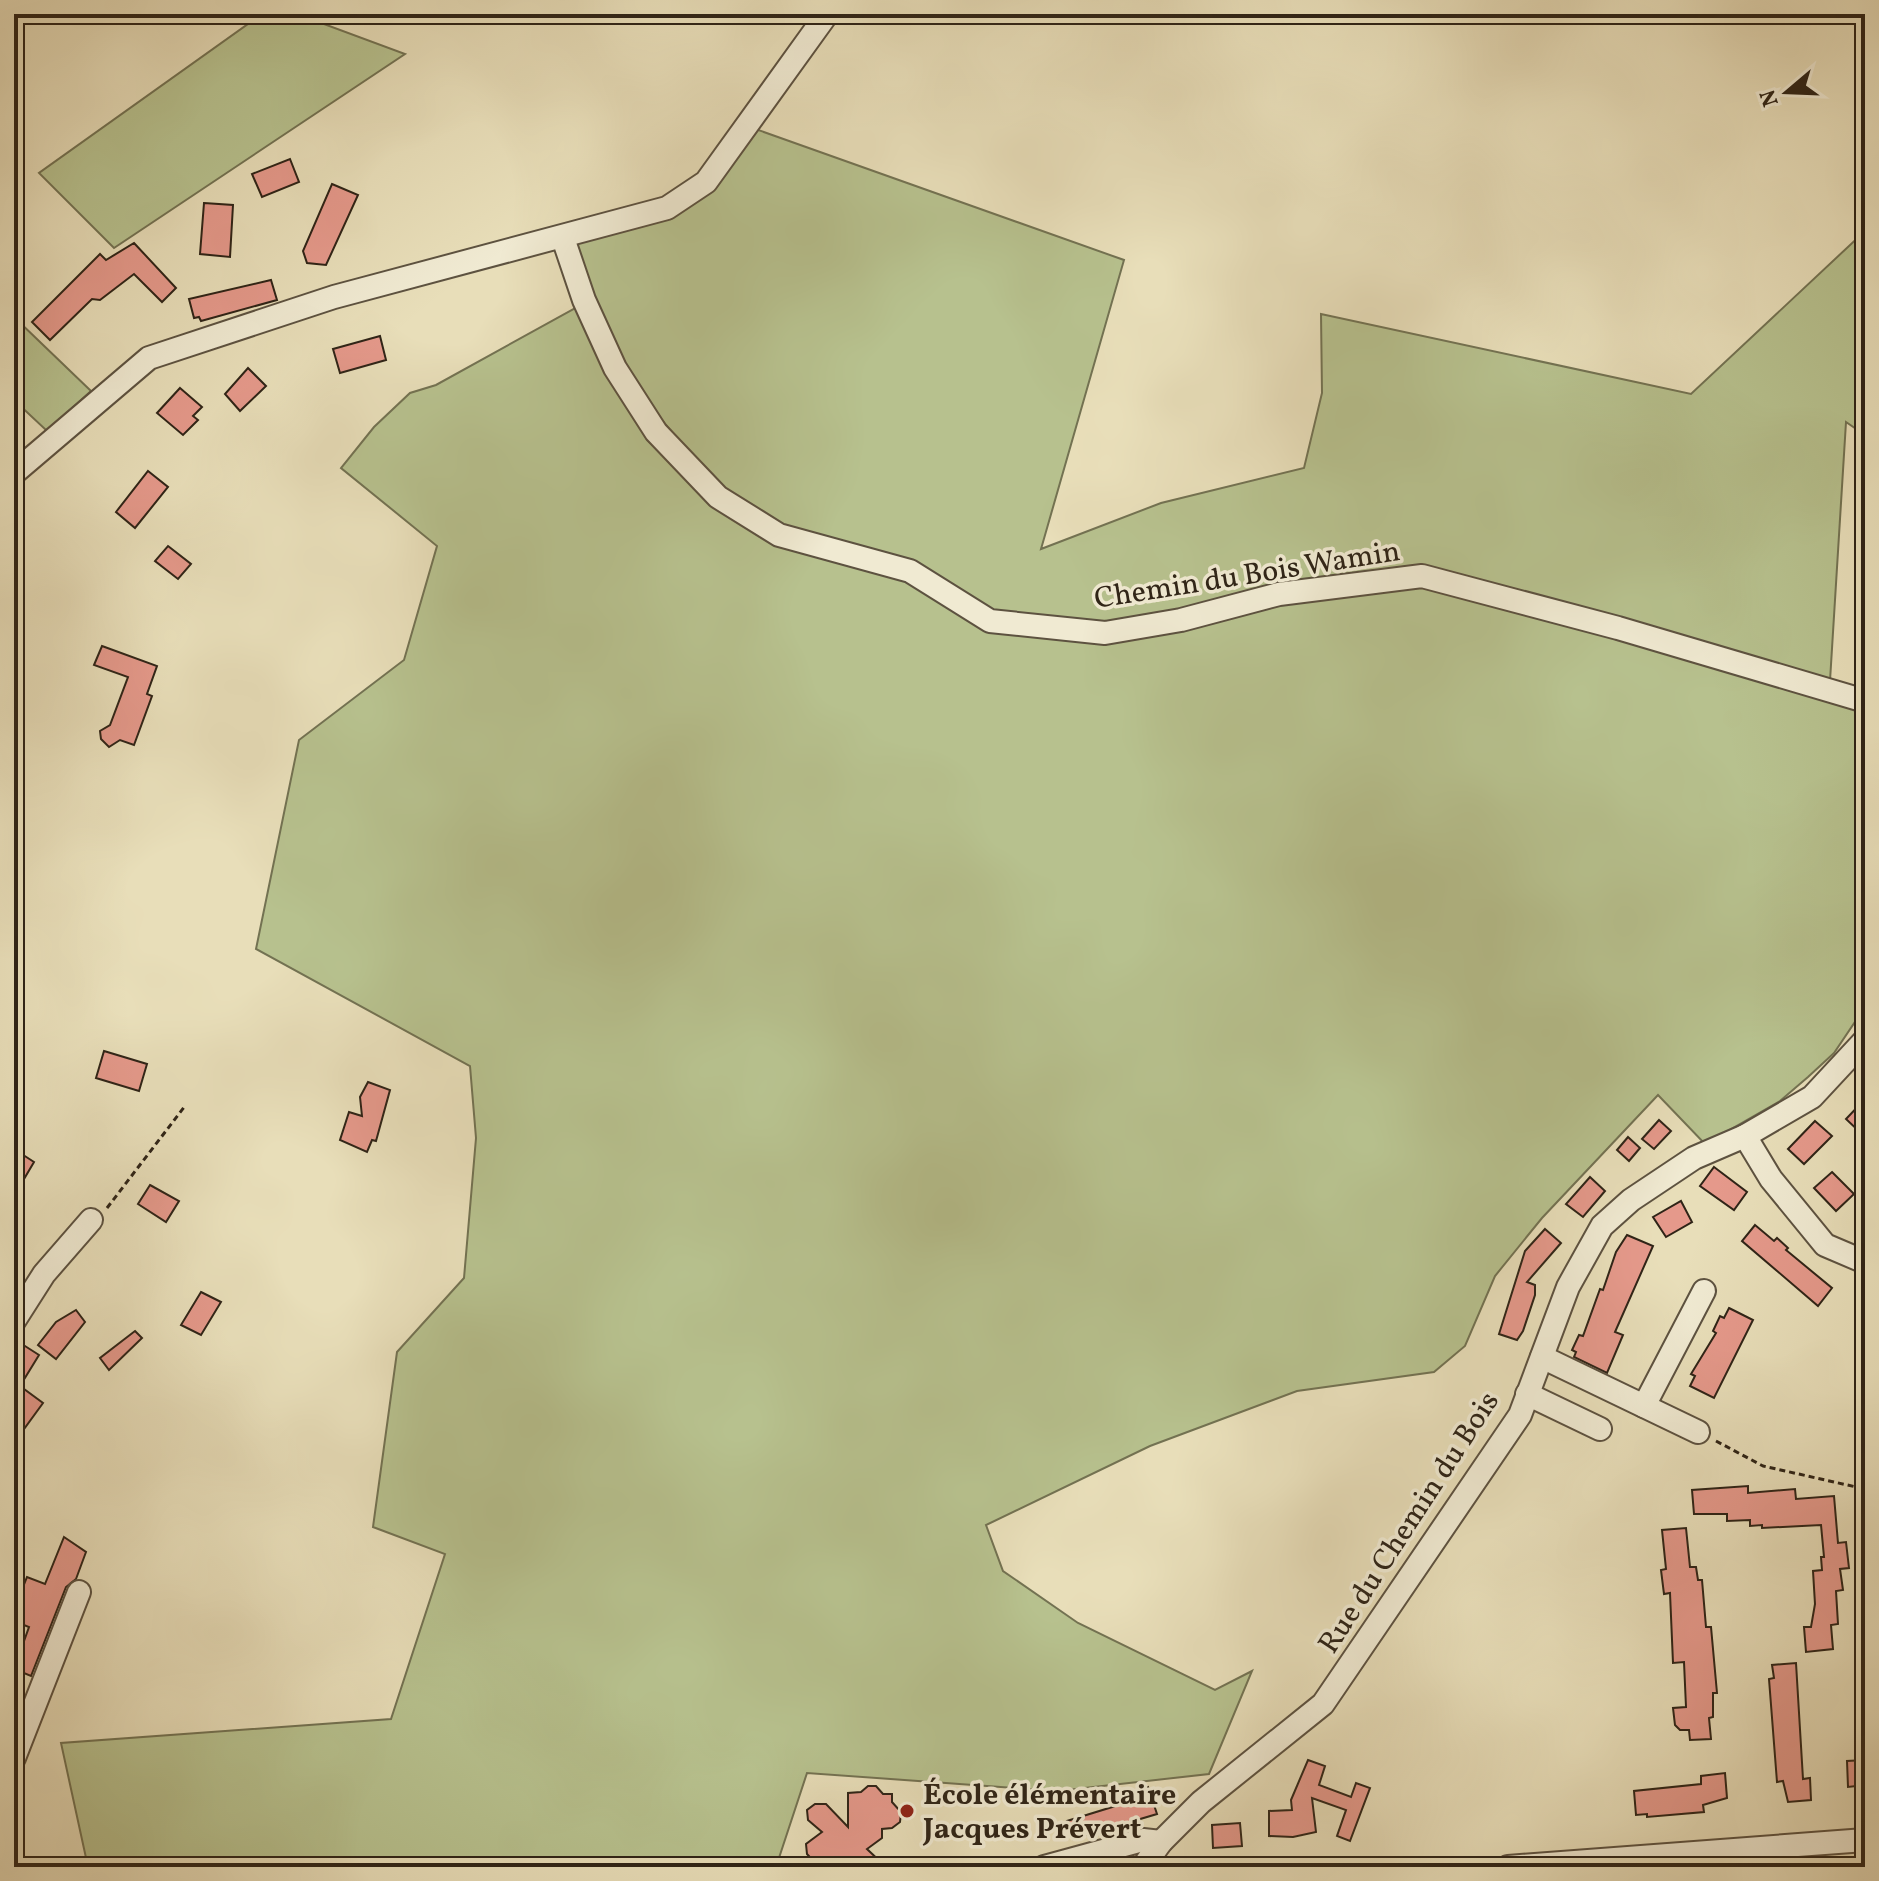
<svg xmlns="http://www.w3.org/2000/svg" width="1879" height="1881" font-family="Vollkorn,serif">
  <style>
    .green { fill: #b7c18e; stroke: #737252; stroke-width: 2 }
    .building { fill: #e5998b; stroke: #2f2417; stroke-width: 2 }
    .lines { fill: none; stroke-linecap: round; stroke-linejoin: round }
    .minor-casing { stroke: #5d5240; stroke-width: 26 }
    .path { stroke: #2f2417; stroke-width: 3; stroke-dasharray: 6 4; stroke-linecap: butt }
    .minor { stroke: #f0ead2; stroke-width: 22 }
    .poi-dot { fill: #8f2418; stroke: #f0ead2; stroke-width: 3 }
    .labels { text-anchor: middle; stroke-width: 7; stroke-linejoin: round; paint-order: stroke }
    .street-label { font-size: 30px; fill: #2f2417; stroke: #f0ead2 }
    .poi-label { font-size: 30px; font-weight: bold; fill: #2f2417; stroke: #f0ead2; text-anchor: start }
  </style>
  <rect width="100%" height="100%" fill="#e8deb9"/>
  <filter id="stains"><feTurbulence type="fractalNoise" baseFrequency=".0025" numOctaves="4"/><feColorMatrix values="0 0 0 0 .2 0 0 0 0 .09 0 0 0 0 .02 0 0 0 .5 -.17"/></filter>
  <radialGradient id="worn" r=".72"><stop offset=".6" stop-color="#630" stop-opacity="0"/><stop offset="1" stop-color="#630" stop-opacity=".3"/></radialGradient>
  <!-- green -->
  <g class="green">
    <polygon points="262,14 297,14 405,54 114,248 39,173"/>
    <polygon points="747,126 1124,260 1041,549 1161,503 1304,468 1322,393 1321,314 1691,394 1865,231 1865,435 1846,422 1829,697 1865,709 1865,1007 1834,1053 1808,1077 1780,1101 1705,1144 1658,1095 1542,1218 1495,1276 1465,1346 1434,1372 1297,1391 1150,1446 986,1525 1003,1571 1078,1623 1215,1690 1252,1671 1209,1774 1058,1791 807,1773 776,1867 88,1867 61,1743 391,1719 445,1554 373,1527 397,1352 464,1278 476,1138 470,1066 256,949 299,740 404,660 437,546 341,468 374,427 410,393 436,385 577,307 647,440 711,500 774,542 905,577 950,604 957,591 907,561 783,527 720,491 643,397 588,295 572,240 681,209 727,166"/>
    <polygon points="14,317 91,391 47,431 14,400"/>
  </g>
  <!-- building -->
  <g class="building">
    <polygon points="290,159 299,182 262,197 252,174"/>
    <polygon points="332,184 358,195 326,265 307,263 303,251"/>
    <polygon points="204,203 233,205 230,257 200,254"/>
    <polygon points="134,243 176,288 162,302 134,274 100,300 92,299 50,340 32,322 100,254 106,260"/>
    <polygon points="271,280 277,300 201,321 199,317 194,318 189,299"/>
    <polygon points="380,336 386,360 340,373 333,349"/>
    <polygon points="248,368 266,386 240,411 225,394"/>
    <polygon points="180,388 202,407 193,416 198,420 183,435 157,413"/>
    <polygon points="148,471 168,487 135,528 116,512"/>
    <polygon points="168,546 191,564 178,579 155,561"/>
    <polygon points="102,646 157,666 147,694 152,696 134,745 120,740 109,747 101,739 100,731 110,725 128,677 94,665"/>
    <polygon points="104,1051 147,1064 139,1091 96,1078"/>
    <polygon points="368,1082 390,1090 376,1141 372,1140 367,1152 340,1140 349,1112 362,1116 360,1097"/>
    <polygon points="1865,1099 1865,1137 1846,1119"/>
    <polygon points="1659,1120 1671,1131 1654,1149 1642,1139"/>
    <polygon points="1815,1121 1832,1136 1804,1164 1788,1149"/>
    <polygon points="1628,1137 1640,1148 1629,1161 1617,1150"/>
    <polygon points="14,1149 34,1162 14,1196"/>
    <polygon points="1714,1167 1747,1192 1734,1210 1700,1186"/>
    <polygon points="1832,1172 1854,1194 1836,1211 1814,1188"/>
    <polygon points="1590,1177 1605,1191 1583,1217 1566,1204"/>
    <polygon points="150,1185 179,1201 166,1222 138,1204"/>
    <polygon points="1681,1201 1692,1222 1666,1237 1653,1217"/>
    <polygon points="1755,1225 1774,1241 1777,1238 1788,1248 1786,1250 1832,1288 1818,1306 1742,1241"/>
    <polygon points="1545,1229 1561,1243 1527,1282 1535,1285 1535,1295 1523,1331 1517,1340 1499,1334 1525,1251"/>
    <polygon points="1627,1235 1653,1246 1615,1332 1623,1335 1607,1373 1574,1357 1576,1352 1572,1350 1579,1335 1583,1336 1600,1289 1603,1290 1616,1252"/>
    <polygon points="201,1292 221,1302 201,1335 181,1325"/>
    <polygon points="1729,1308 1753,1320 1714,1398 1690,1386 1695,1376 1691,1374 1716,1333 1713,1331 1720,1316 1724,1318"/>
    <polygon points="76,1310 85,1322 56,1359 38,1345 56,1322"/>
    <polygon points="135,1331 142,1338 109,1370 100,1358"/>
    <polygon points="14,1339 39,1355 20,1386 43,1403 24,1429 14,1422"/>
    <polygon points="1748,1486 1748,1493 1795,1489 1796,1499 1834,1496 1838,1543 1846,1542 1849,1568 1840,1569 1843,1590 1836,1591 1838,1624 1831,1625 1833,1649 1806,1652 1804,1627 1811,1627 1815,1604 1813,1571 1822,1570 1821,1557 1824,1557 1821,1525 1762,1528 1762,1525 1750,1526 1750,1520 1727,1521 1727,1514 1694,1514 1692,1490"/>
    <polygon points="1686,1528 1690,1567 1696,1567 1698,1580 1702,1580 1706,1627 1711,1627 1717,1693 1713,1693 1713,1717 1709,1718 1711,1739 1690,1740 1689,1730 1680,1730 1675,1725 1673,1708 1686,1707 1684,1662 1673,1663 1670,1593 1664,1594 1661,1570 1666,1569 1662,1530"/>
    <polygon points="64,1537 86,1552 76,1579 66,1587 31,1676 14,1669 29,1627 14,1621 14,1610 27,1577 45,1584"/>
    <polygon points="1796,1663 1803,1779 1810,1778 1811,1800 1788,1802 1783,1781 1777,1782 1769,1679 1774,1678 1772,1665"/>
    <polygon points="1308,1760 1325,1766 1319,1785 1351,1797 1356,1783 1370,1788 1350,1841 1337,1836 1346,1810 1312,1798 1316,1832 1293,1837 1269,1836 1269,1811 1292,1810 1291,1800"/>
    <polygon points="1865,1760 1865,1785 1848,1787 1847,1761"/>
    <polygon points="1725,1773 1727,1798 1703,1805 1704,1812 1647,1817 1647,1814 1636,1815 1634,1791 1701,1784 1701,1776"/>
    <polygon points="868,1786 876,1786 883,1794 892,1794 892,1802 901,1812 900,1822 892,1828 882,1829 882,1838 867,1849 886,1867 819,1867 807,1854 806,1844 822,1832 808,1820 807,1810 815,1804 826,1804 848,1827 848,1793 861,1792"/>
    <polygon points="1148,1787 1157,1814 1073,1839 1067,1821 1122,1804 1120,1796"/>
    <polygon points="1240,1823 1242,1846 1213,1848 1212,1825"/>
  </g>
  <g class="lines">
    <!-- minor casing -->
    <g class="minor-casing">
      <g id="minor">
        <polyline points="563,238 584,300 615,368 656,432 718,497 779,535 910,571 990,621 1105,633 1181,620 1279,594 1422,576 1618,628 1865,701"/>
        <polyline points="14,473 149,358 334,297 667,208 706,182 827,14"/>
        <polyline points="1745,1136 1771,1179 1825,1245 1865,1262"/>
        <polyline points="14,1321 44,1274 91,1220"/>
        <polyline points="1542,1357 1698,1432"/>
        <polyline points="1527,1394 1600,1429"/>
        <polyline points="1644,1406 1704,1291"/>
        <polyline points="14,1758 79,1592"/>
        <polyline points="1044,1867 1143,1840 1161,1842"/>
        <polyline points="1143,1867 1161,1842 1201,1802 1323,1704 1520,1415 1568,1287 1602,1226 1631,1200 1694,1158 1745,1136 1812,1097 1865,1040"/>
        <polyline points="1508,1867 1865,1840"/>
      </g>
    </g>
    <!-- path -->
    <g class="path">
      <polyline points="107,1208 185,1106"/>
      <polyline points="1716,1441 1763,1466 1865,1489"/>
    </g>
    <!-- minor -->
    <use href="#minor" class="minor"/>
  </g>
  <!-- markers -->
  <circle class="poi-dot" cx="907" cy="1811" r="8"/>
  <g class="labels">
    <!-- street labels -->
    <g class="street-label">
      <text transform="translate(1247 574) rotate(-9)" y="10">Chemin du Bois Wamin</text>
      <text transform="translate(1408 1522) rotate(-57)" y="10">Rue du Chemin du Bois</text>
    </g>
    <!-- poi labels -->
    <g class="poi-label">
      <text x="923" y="1804">École élémentaire<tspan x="923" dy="34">Jacques Prévert</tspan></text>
    </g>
  </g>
  <!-- margin -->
  <rect width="1879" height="1881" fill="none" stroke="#e8deb9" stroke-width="48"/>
  <rect x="16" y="16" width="1847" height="1849" fill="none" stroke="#2f2417" stroke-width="4"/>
  <rect x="24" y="24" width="1831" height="1833" fill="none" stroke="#2f2417" stroke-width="2"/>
  <!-- north arrow -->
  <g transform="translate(1787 92) rotate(251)" stroke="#f0ead2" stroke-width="6" paint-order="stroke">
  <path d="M0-6L14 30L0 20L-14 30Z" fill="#2f2417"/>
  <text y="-12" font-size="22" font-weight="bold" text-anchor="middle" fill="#2f2417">N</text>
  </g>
  <rect width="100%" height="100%" filter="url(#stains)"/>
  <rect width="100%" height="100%" fill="url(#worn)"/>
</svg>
